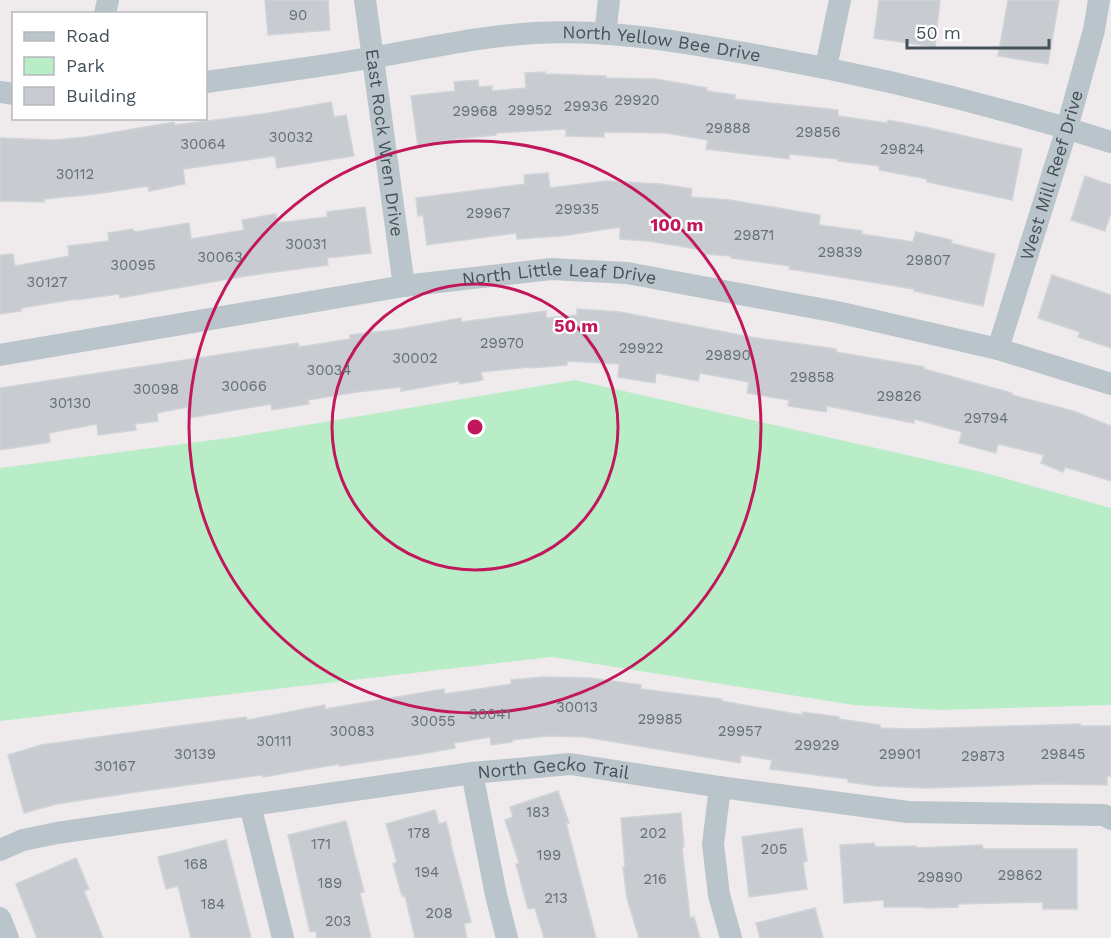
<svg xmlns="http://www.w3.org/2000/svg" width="1111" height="938" font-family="'Work Sans',sans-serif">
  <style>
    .green { fill: #b9edc8 }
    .building { fill: #c8ccd1; stroke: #d0d3d8; stroke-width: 1.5 }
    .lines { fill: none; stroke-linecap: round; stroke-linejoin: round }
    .minor { stroke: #bac5cb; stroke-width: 22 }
    .ring { fill: none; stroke: #c2185b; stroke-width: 3 }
    .labels { text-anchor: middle; stroke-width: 4.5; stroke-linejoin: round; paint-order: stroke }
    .number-label { font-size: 15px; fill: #657077 }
    .street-label { font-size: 18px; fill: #445159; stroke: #fff }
    .centre { fill: #c2185b; stroke: #fff; stroke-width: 3 }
    .ring-label { font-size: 18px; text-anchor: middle; font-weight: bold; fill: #c2185b; stroke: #fff; stroke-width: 4.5; stroke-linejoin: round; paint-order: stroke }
  </style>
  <rect width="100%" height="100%" fill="#efebec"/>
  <!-- green -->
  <polygon class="green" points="575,380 982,472 1111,508 1111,705 939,710 854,705 552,657 0,721 0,468 235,437"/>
  <!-- building -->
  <g class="building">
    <polygon points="265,0 328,0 330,30 268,35"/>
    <polygon points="879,0 940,0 935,47 874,38"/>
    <polygon points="1008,0 1059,0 1048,64 998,56"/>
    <polygon points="545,72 545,74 606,76 606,78 656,79 707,88 707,91 735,95 735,99 838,110 838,116 887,123 888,120 925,127 1022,149 1012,200 927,182 927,179 879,170 880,166 838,161 838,159 789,154 789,159 706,149 708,140 666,133 604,132 604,137 566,136 566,129 496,133 496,135 454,139 455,141 418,146 411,96 455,91 454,82 478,80 479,87 492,86 492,91 526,88 525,73"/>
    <polygon points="331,102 334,117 346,115 354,156 277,168 275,156 183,169 185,184 149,191 148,186 95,194 44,199 44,202 0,201 0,138 54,140 86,137 174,122 175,125 263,114"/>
    <polygon points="548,173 550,188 606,181 661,184 692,189 691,197 730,200 820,215 819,225 862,231 862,234 913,242 916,232 952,240 951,243 995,254 983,306 914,291 914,289 789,269 790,266 731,258 732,256 704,254 704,250 648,241 620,239 620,227 562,236 517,239 516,233 427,245 423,215 418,216 416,198 525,184 524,175"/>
    <polygon points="1085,176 1111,185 1111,212 1105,231 1071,220"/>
    <polygon points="365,207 371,253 327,258 328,265 252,275 120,298 119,294 76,300 76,299 21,308 21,311 0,314 0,255 13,254 15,266 69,256 68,246 109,241 108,233 133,229 134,232 189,223 191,239 244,230 242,220 276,214 277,223 327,217 327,212"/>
    <polygon points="1052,275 1111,295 1111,348 1078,337 1080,332 1038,318"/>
    <polygon points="577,309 620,312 756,338 836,349 836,352 924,367 924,369 1012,393 1012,395 1073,411 1111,426 1111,481 1065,467 1063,472 1041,463 1044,455 998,444 996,453 959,443 962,432 914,419 914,423 827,406 826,412 788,406 789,400 747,393 749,382 700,373 698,381 656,373 655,383 618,377 619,364 567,361 567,365 530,368 529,367 481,372 483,380 460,384 459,381 401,391 401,387 357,392 308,400 309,404 272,410 271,404 189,418 187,407 157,413 158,421 135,424 136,430 98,435 97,424 49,433 50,442 0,450 0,388 298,343 299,347 350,339 350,335 401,329 461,318 461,322 546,311 546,318 577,315"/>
    <polygon points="543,677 590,678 641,685 641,689 722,699 721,701 802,715 802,712 839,717 839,719 880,725 880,728 912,729 1080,724 1080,726 1111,726 1111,776 1107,776 1107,785 1047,784 926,788 876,786 848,782 848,779 770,769 772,760 741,755 740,763 585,737 548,736 512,740 512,742 491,745 490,737 454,743 455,748 421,754 340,766 339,764 263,777 262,775 143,791 56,804 24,813 8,755 41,745 127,733 246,717 247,720 325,705 325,709 444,689 445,694 511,684 511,680"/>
    <polygon points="558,791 569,823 566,823 596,938 544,938 535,908 528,909 516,864 519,863 505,820 513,817 510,807"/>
    <polygon points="435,810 439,824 446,822 451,841 450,841 471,922 464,924 467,938 415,938 405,896 402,896 393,864 397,862 386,824"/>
    <polygon points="681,813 684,847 682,847 690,918 694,917 700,938 639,938 627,898 623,867 625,867 621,818"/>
    <polygon points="346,821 364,892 360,893 371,938 317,938 316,931 310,932 288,835"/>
    <polygon points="802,828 807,861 803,862 807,889 749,897 742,837"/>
    <polygon points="226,840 251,938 191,938 178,886 166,889 158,857"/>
    <polygon points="874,843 875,847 916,846 916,848 982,845 983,849 1077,849 1077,909 1043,909 1043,902 958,904 958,907 924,908 924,907 884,907 884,900 844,903 840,845"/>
    <polygon points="76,858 89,889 84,891 103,938 37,938 16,884"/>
    <polygon points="815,908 823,938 760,938 756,923"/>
  </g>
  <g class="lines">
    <!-- minor -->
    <g class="minor">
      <path id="s1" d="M365,0L404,286"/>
      <polyline points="105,14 108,0"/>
      <polyline points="605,34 609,0"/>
      <polyline points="826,67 840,0"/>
      <path id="s2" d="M206,82C262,74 319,67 375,57C428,48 481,36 535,33C610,29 683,42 756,55C876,76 994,105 1111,142"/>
      <polyline points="0,92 14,94"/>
      <path id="s3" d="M998,349L1067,128L1094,30L1099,0"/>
      <path id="s4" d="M0,355L404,286L551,269L627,273L837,312L998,349L1111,384"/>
      <polyline points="472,773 496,895 507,938"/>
      <polyline points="720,787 713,844 719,895 731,938"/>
      <polyline points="250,805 283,938"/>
      <path id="s5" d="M0,850L23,840L57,833L472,773L570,764L720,787L908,812L1104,815L1111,819"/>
      <polyline points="0,918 8,938"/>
    </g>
  </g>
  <!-- distance rings -->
  <g class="ring">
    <circle cx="475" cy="427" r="143"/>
    <circle cx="475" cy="427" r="286"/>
  </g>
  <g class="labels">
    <!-- number labels -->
    <g class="number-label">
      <text x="298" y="20">90</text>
      <text x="637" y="105">29920</text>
      <text x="586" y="111">29936</text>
      <text x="530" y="115">29952</text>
      <text x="475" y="116">29968</text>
      <text x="728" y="133">29888</text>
      <text x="818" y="137">29856</text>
      <text x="291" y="142">30032</text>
      <text x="203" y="149">30064</text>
      <text x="902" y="154">29824</text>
      <text x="75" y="179">30112</text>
      <text x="577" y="214">29935</text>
      <text x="488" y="218">29967</text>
      <text x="754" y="240">29871</text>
      <text x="306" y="249">30031</text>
      <text x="840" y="257">29839</text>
      <text x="220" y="262">30063</text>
      <text x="928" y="265">29807</text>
      <text x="133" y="270">30095</text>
      <text x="47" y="287">30127</text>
      <text x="502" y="348">29970</text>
      <text x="641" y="353">29922</text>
      <text x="728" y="360">29890</text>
      <text x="415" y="363">30002</text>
      <text x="329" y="375">30034</text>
      <text x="812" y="382">29858</text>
      <text x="244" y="391">30066</text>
      <text x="156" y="394">30098</text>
      <text x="899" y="401">29826</text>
      <text x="70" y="408">30130</text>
      <text x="986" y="423">29794</text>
      <text x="577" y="712">30013</text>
      <text x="490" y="719">30041</text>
      <text x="660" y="724">29985</text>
      <text x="433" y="726">30055</text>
      <text x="352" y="736">30083</text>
      <text x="740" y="736">29957</text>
      <text x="274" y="746">30111</text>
      <text x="817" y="750">29929</text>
      <text x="195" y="759">30139</text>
      <text x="900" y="759">29901</text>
      <text x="1063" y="759">29845</text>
      <text x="983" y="761">29873</text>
      <text x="115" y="771">30167</text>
      <text x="538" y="817">183</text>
      <text x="419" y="838">178</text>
      <text x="653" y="838">202</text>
      <text x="321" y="849">171</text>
      <text x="774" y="854">205</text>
      <text x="549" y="860">199</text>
      <text x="196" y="869">168</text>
      <text x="427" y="877">194</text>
      <text x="1020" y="880">29862</text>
      <text x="940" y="882">29890</text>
      <text x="655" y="884">216</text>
      <text x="330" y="888">189</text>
      <text x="556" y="903">213</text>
      <text x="213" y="909">184</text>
      <text x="439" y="918">208</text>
      <text x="338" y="926">203</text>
    </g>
    <!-- street labels -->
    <g class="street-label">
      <text dy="6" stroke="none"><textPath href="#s2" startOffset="460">North Yellow Bee Drive</textPath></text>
      <text dy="6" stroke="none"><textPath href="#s1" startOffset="144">East Rock Wren Drive</textPath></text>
      <text dy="6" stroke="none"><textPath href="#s3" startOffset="182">West Mill Reef Drive</textPath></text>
      <text dy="6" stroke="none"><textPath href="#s4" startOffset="566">North Little Leaf Drive</textPath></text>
      <text dy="6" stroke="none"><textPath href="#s5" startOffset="561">North Gecko Trail</textPath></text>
    </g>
  </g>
  <circle cx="475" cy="427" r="9" class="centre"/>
  <g class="ring-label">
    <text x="677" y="231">100 m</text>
    <text x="576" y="332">50 m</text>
  </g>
  <!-- legend -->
  <rect x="12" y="12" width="195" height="108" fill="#ffffff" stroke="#b4b9bd" stroke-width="1.5"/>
  <rect x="24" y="32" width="30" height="9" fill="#bac5cb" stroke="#b4b9bd" stroke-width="1.5"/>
  <text x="66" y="42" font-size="18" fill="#445159">Road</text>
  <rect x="24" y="57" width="30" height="18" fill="#b9edc8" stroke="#b4b9bd" stroke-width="1.5"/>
  <text x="66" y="72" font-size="18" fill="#445159">Park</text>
  <rect x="24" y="87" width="30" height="18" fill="#c8ccd1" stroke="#b4b9bd" stroke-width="1.5"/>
  <text x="66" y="102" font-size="18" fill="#445159">Building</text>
  <!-- scale -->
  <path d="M907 39v9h142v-9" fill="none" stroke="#445159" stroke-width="3"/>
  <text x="916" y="39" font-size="18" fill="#445159" stroke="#ffffff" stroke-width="4.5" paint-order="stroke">50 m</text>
</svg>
